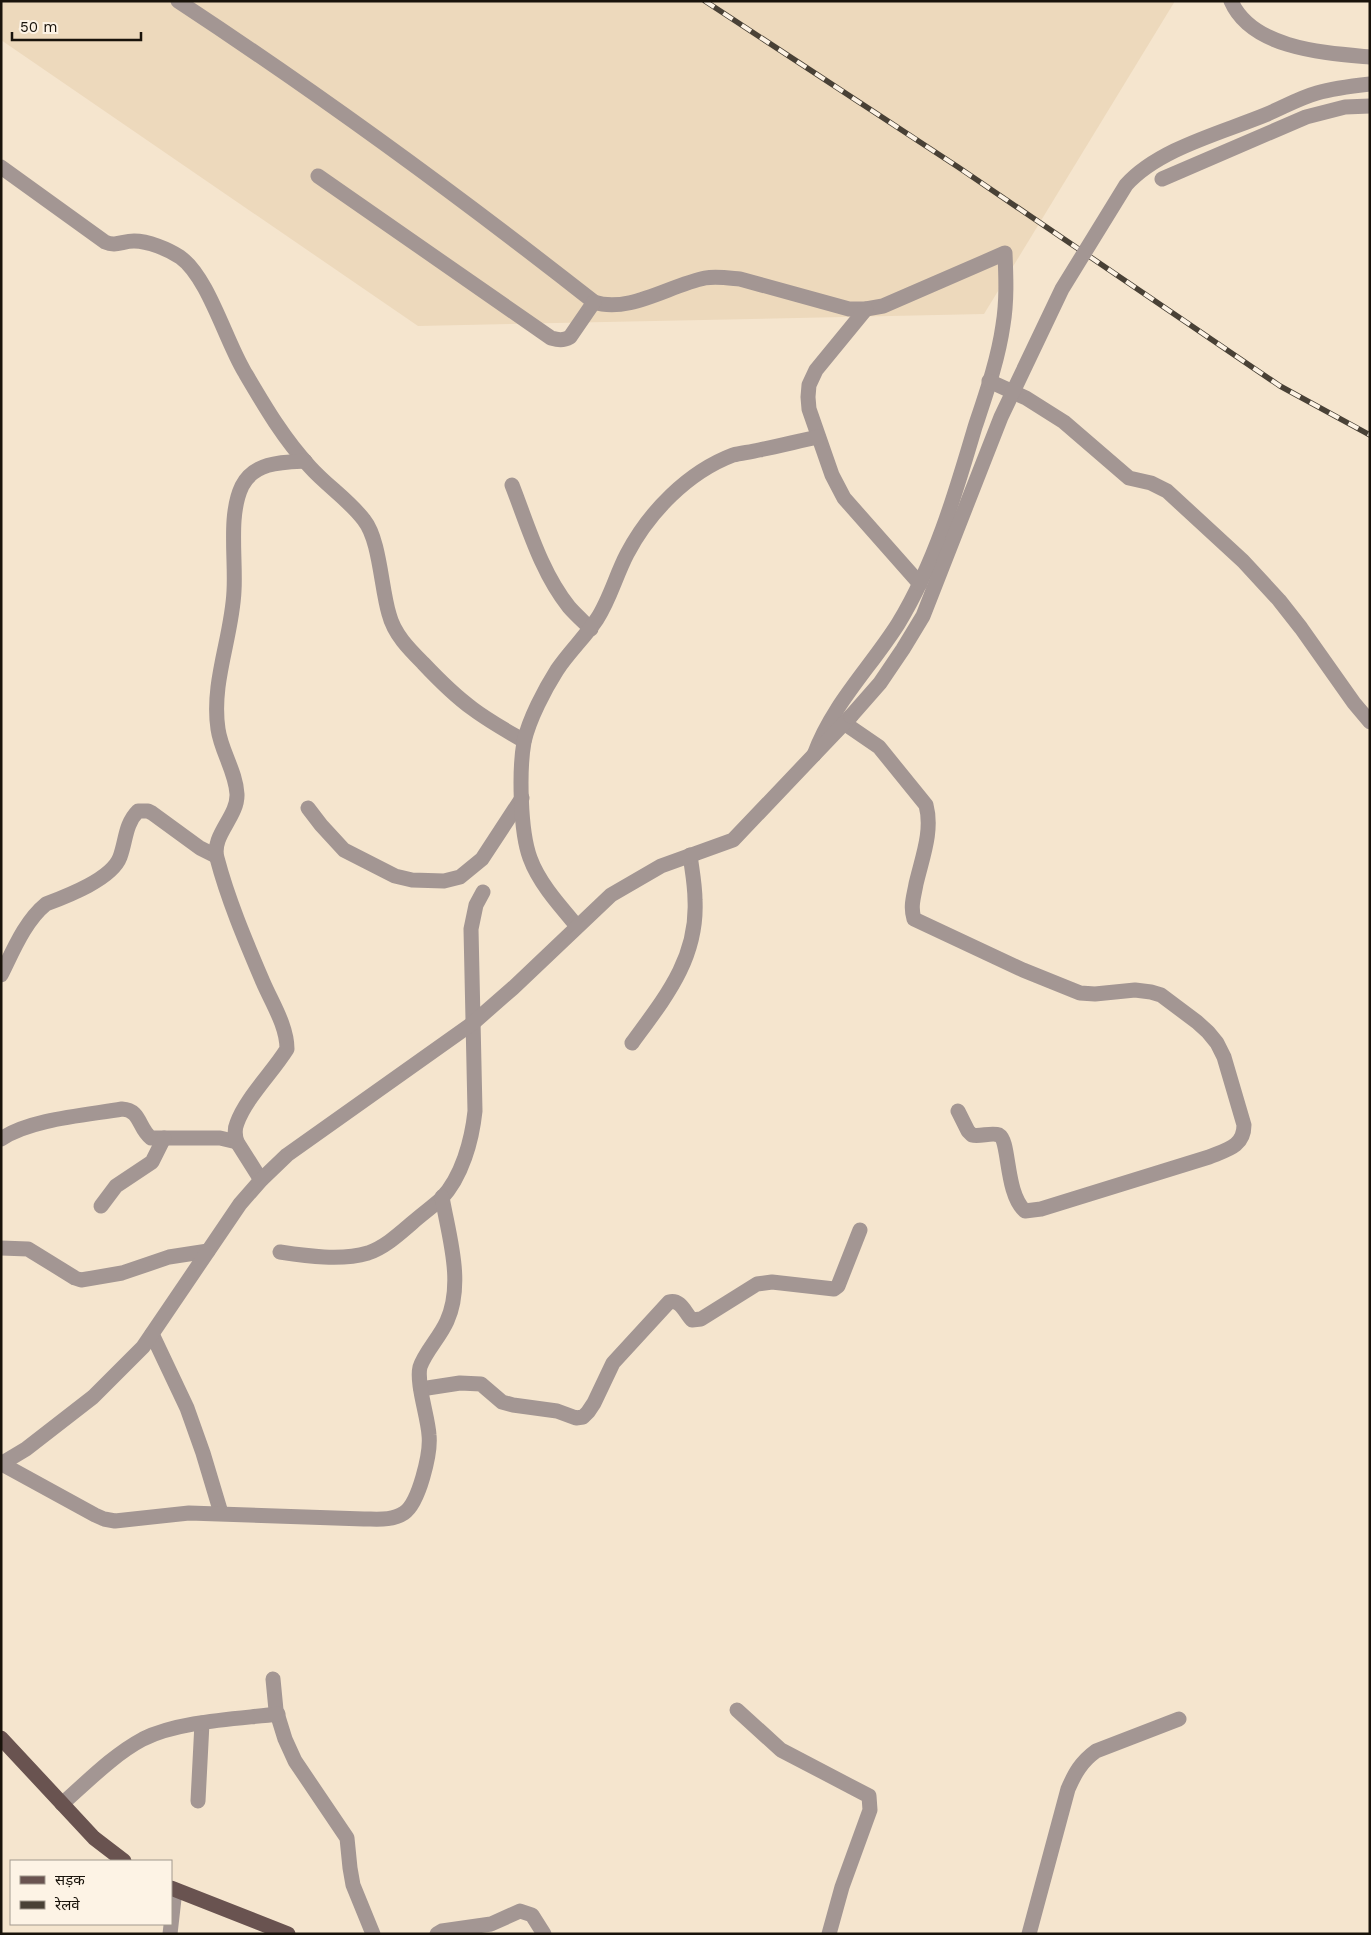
<svg xmlns="http://www.w3.org/2000/svg" width="1371" height="1935" font-family="'Work Sans','Noto Sans Devanagari',sans-serif">
  <style>
    .built { fill: #edd9bc }
    .lines { fill: none; stroke-linecap: round; stroke-linejoin: round }
    .minor { stroke: #a39693; stroke-width: 15 }
    .major { stroke: #695350; stroke-width: 15 }
    .rail-casing { stroke: #494136; stroke-width: 5.5 }
    .rail { stroke: #fdf3e5; stroke-width: 4; stroke-dasharray: 11; stroke-linecap: butt }
    .minor-bridge { stroke: #a39693; stroke-width: 15 }
  </style>
  <rect width="100%" height="100%" fill="#f5e5ce"/>
  <!-- built -->
  <polygon class="built" points="1,1 1175,1 984,314 418,326 1,40"/>
  <g class="lines">
    <!-- minor -->
    <g class="minor">
      <path d="M178,1C321,95 459,196 594,302C628,314 670,285 705,278C716,276 729,278 740,279L849,309H866L883,306L1005,253C1006,277 1007,301 1003,325C998,360 986,394 975,427C955,495 935,563 898,624C870,668 832,705 814,755"/>
      <path d="M1231,1C1252,49 1325,53 1370,57"/>
      <path d="M1,167L105,242C116,247 122,241 134,241C148,241 168,249 180,257C208,277 225,339 244,371C264,405 283,438 310,467C327,486 349,500 364,520C380,540 381,588 389,614C394,634 409,649 423,663C439,680 455,696 473,709C489,721 507,731 524,741"/>
      <path d="M318,176L551,338C558,340 563,341 570,337L594,302"/>
      <polyline points="1162,179 1306,117 1345,107 1370,106"/>
      <polyline points="866,309 816,370 809,385 808,397 809,409 832,475 844,498 920,584"/>
      <polyline points="989,381 1026,398 1064,422 1129,478 1151,483 1167,491 1243,561 1279,600 1301,628 1354,703 1370,722"/>
      <path d="M512,485C528,526 541,572 569,607C576,615 584,622 591,629"/>
      <path d="M844,723L879,747L926,805C933,831 922,858 916,884C914,896 910,906 914,919L1023,970L1080,993L1095,994L1135,990L1151,992L1161,995L1197,1022L1208,1032L1217,1043L1224,1057L1244,1125C1244,1147 1226,1150 1209,1157L1041,1209L1025,1211C1005,1193 1010,1141 999,1135C992,1132 980,1137 972,1135L968,1131L958,1111"/>
      <polyline points="308,808 321,825 344,850 395,876 412,880 444,881 460,877 482,859 522,798"/>
      <path d="M577,926C560,906 539,883 530,858C520,831 519,770 524,742C529,719 545,689 557,670C569,652 585,637 597,619C610,599 616,575 627,554C649,512 688,472 733,455C741,453 751,452 759,450C779,446 799,441 818,437"/>
      <path d="M1,975C13,951 25,921 46,904C67,896 112,879 120,857C126,841 125,824 138,811H148L152,813L200,848L216,856"/>
      <path d="M632,1043C664,999 698,959 695,900C695,885 692,870 690,855"/>
      <path d="M1,1139C30,1119 87,1115 122,1109C141,1110 138,1128 151,1138H220L237,1142"/>
      <path d="M261,1180L237,1142C235,1136 234,1130 237,1123C246,1098 272,1073 287,1049C287,1026 272,1003 263,982C246,942 228,900 217,858C211,835 238,817 237,794C236,772 221,751 218,729C211,682 232,637 234,591C236,559 228,515 242,486C254,462 282,462 305,461"/>
      <polyline points="101,1206 116,1186 152,1162 164,1138"/>
      <polyline points="1,1248 28,1249 75,1278 81,1280 122,1273 169,1257 208,1251"/>
      <path d="M280,1252C307,1256 341,1261 368,1253C385,1247 398,1235 412,1223C421,1215 432,1207 441,1199C462,1177 472,1140 475,1111L471,929L476,905L483,892"/>
      <polyline points="152,1334 187,1408 203,1453 221,1513"/>
      <path d="M421,1389L460,1383L481,1384L502,1402L513,1405L557,1411L576,1418L583,1417L588,1412L594,1403L613,1363L669,1302C681,1299 685,1313 692,1320L701,1319L757,1284L772,1282L834,1289L838,1286L860,1230"/>
      <polyline points="1,1464 26,1449 93,1397 143,1347 240,1204 261,1180 287,1155 473,1023 513,988 611,895 661,866 733,840 851,716"/>
      <path d="M2,1464L95,1515L104,1519L115,1521L189,1513L364,1519C377,1519 392,1521 404,1513C419,1503 431,1453 429,1435C428,1417 416,1383 420,1367C425,1352 440,1337 447,1321C464,1283 449,1237 442,1197"/>
      <polyline points="273,1679 276,1710 285,1739 295,1761 347,1838 350,1868 353,1885 373,1934"/>
      <polyline points="737,1710 781,1750 869,1796 870,1810 842,1887 829,1934"/>
      <polyline points="198,1801 202,1723"/>
      <path d="M62,1804C87,1782 113,1755 143,1739C179,1721 237,1719 278,1714"/>
      <polyline points="170,1934 175,1890"/>
      <polyline points="437,1934 442,1931 491,1924 520,1911 532,1915 544,1934"/>
      <path d="M1029,1934L1068,1789C1075,1773 1081,1762 1096,1751L1179,1719"/>
    </g>
    <!-- major -->
    <g class="major">
      <polyline points="1,1738 94,1838 124,1861"/>
      <polyline points="171,1888 288,1934"/>
    </g>
    <!-- rail casing -->
    <g class="rail-casing">
      <polyline id="rail" points="705,1 958,167 1280,386 1370,435"/>
    </g>
    <!-- rail -->
    <use href="#rail" class="rail"/>
    <!-- minor-bridge -->
    <path class="minor-bridge" d="M851,716L880,683L903,649L923,616L1001,417L1062,289L1126,185C1158,149 1221,133 1265,115C1282,108 1299,98 1317,93C1334,88 1352,86 1370,84"/>
  </g>
  <!-- border -->
  <rect width="1371" height="1935" fill="none" stroke="#19130b" stroke-width="5"/>
  <!-- legend -->
  <rect x="10" y="1860" width="162" height="65" fill="#fdf3e5" stroke="#a2998e"/>
  <rect x="20" y="1876" width="25" height="8" fill="#695350" stroke="#a2998e"/>
  <text x="55" y="1885" font-size="15" fill="#19130b">सड़क</text>
  <rect x="20" y="1901" width="25" height="8" fill="#494136" stroke="#a2998e"/>
  <text x="55" y="1910" font-size="15" fill="#19130b">रेलवे</text>
  <!-- scale -->
  <path d="M12 32v8h129v-8" fill="none" stroke="#19130b" stroke-width="2.5"/>
  <text x="20" y="32" font-size="15" fill="#19130b" stroke="#fdf3e5" stroke-width="4" paint-order="stroke">50 m</text>
</svg>
